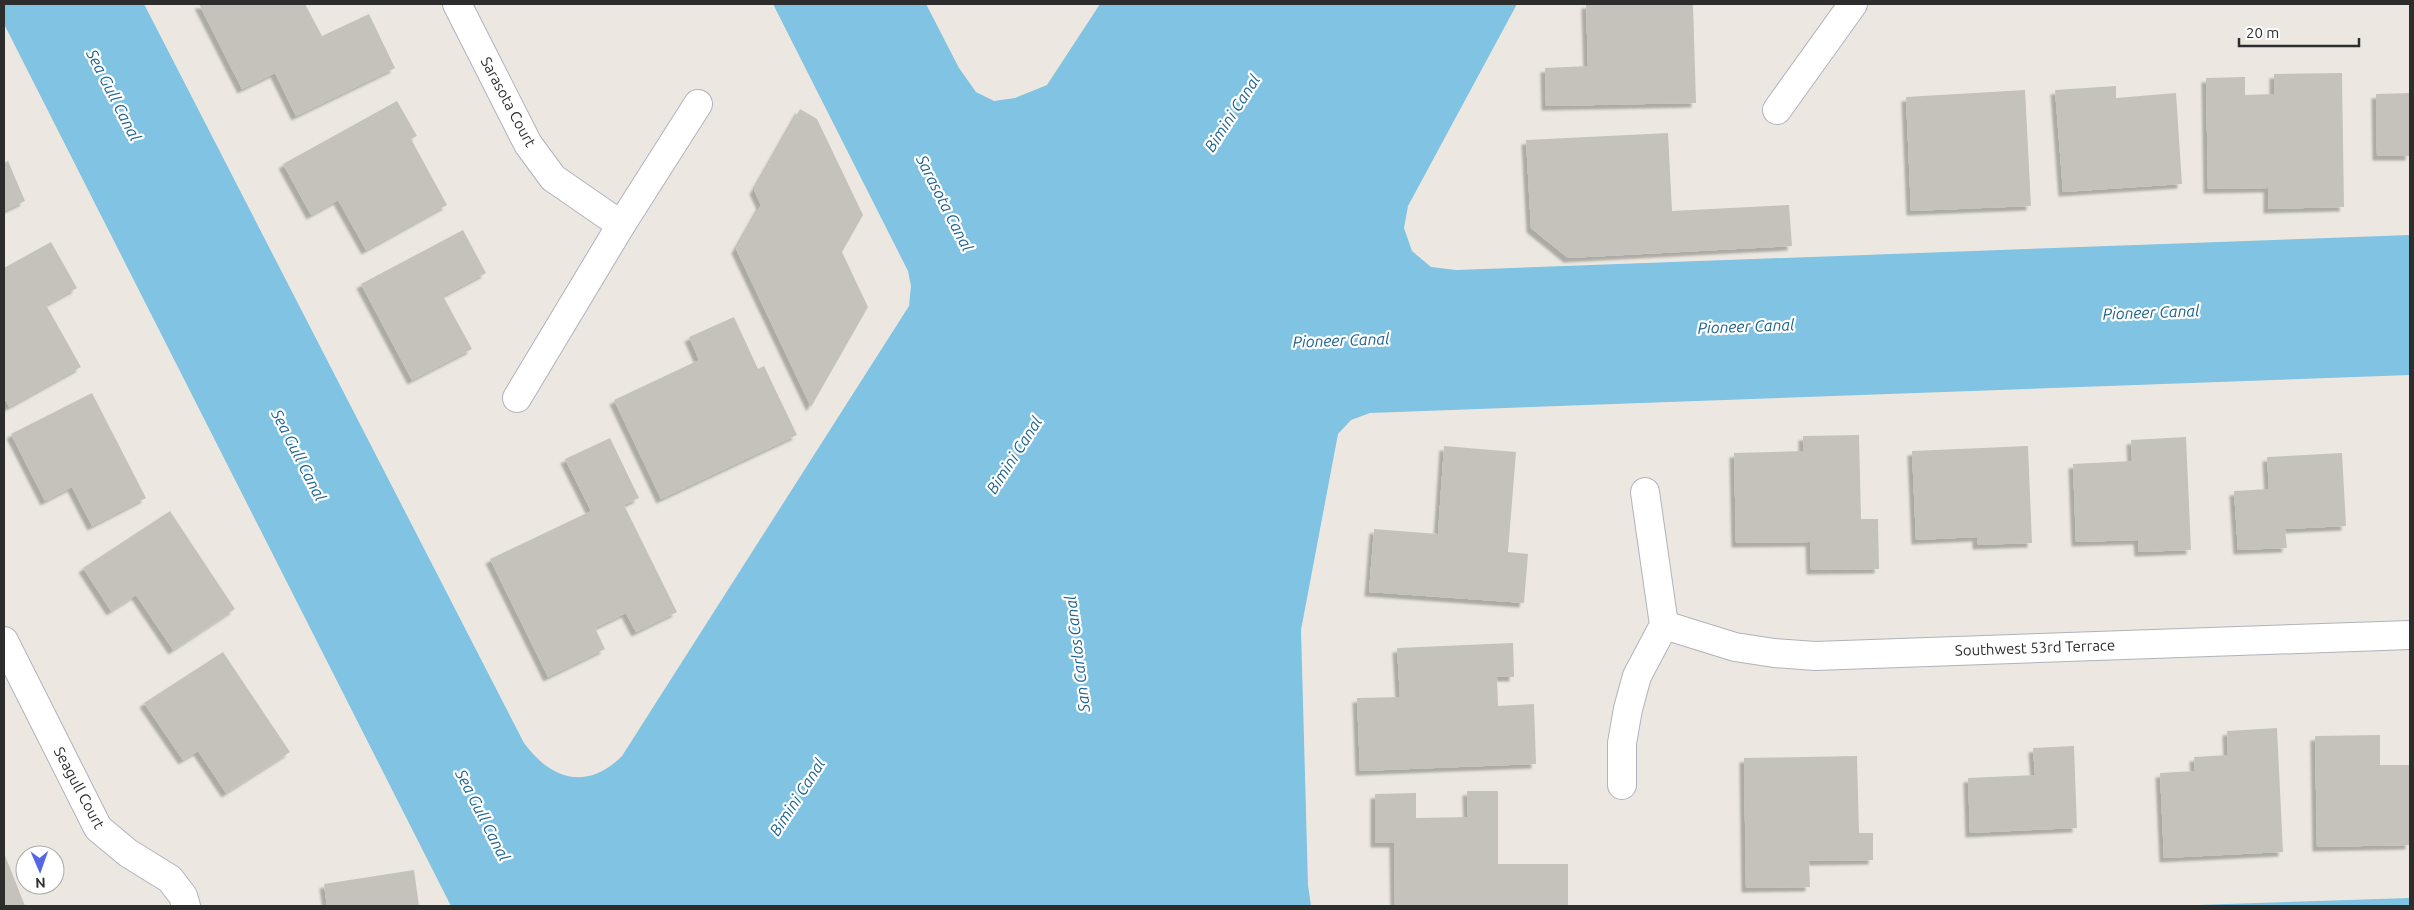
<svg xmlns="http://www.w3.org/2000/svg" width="2414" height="910" font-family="Ubuntu,sans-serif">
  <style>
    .water { fill: #80c3e2 }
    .building { fill: #c5c2bc; filter: url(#shadow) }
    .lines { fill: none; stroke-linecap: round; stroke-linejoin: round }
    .street-casing { stroke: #b1b2bb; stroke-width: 30 }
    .street { stroke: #fff; stroke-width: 28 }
    .labels { text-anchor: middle; stroke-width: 4.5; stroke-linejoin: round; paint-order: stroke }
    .street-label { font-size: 15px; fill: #2d2d2d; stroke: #fff }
    .water-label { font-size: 16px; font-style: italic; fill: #1d6390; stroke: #fff }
  </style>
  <defs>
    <filter id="shadow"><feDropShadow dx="-4.5" dy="4.5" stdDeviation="1" flood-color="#0004"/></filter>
  </defs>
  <rect width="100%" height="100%" fill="#ece8e1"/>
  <!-- water -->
  <g class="water">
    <path d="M4,4H144L524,743C551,780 587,791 622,756L909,306L911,286L908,271L773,4H926L959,68L976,92L994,101L1015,98L1047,85L1100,4H1517L1408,206L1404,228L1412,251L1431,267L1456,270L2410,235V375L1370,413L1351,420L1338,434L1301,630L1308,885L1311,906H451L4,24Z"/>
    <polygon points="2410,898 2410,906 2167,906"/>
  </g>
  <!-- building -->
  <g class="building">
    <polygon points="199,4 305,4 322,36 369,14 395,68 296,116 275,73 242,89"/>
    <polygon points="1586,4 1693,4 1696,103 1546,106 1545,68 1588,66"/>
    <polygon points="2342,73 2344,207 2268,209 2268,188 2208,189 2206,78 2245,77 2245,95 2274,94 2274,74"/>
    <polygon points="2116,86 2116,98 2176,93 2182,184 2063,192 2055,90"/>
    <polygon points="2025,90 2031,206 1911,211 1906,97"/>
    <polygon points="2410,93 2410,156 2377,156 2376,94"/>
    <polygon points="397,101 417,136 411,139 447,205 366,250 338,200 311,215 283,164"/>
    <polygon points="800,109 817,119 863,215 842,252 868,307 811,407 736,249 761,205 754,190"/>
    <polygon points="1668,133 1672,211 1789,205 1792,246 1568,258 1531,228 1526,140"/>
    <polygon points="8,161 25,201 4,211 4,163"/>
    <polygon points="463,230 486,273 443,296 472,349 412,380 361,284"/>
    <polygon points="51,242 77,288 46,305 81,367 9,407 4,397 4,268"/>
    <polygon points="734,317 758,369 764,366 797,435 661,499 614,400 699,360 689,337"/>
    <polygon points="92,393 146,498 92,526 72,487 45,501 11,434"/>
    <polygon points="1859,435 1861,519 1878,519 1879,569 1811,570 1810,542 1736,543 1734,453 1803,451 1803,436"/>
    <polygon points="2186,437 2191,550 2139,552 2138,540 2076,542 2073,464 2132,461 2131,440"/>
    <polygon points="610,438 639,498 624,505 677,612 636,632 626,613 595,628 605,649 548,677 490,559 591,511 565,459"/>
    <polygon points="1444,446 1516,452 1508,552 1528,554 1524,603 1369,592 1374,529 1438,534"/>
    <polygon points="2028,446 2032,543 1977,545 1977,537 1916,540 1912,451"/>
    <polygon points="2342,453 2346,526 2285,529 2287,548 2238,550 2234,491 2269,489 2267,457"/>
    <polygon points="170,511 235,609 173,650 136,595 111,611 83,568"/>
    <polygon points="1513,643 1514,677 1497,677 1498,706 1534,704 1536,764 1360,771 1357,698 1400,697 1397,648"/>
    <polygon points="223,652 290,752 226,793 198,751 183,760 144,703"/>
    <polygon points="2277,728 2283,852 2164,858 2160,773 2195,771 2194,757 2228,755 2227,731"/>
    <polygon points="2380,735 2380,765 2410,765 2410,845 2317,847 2315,736"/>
    <polygon points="2074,746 2077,828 1970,833 1968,778 2035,775 2033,748"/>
    <polygon points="1857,756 1859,833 1873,833 1873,860 1809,861 1810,887 1746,888 1744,758"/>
    <polygon points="1467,791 1498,791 1498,864 1568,864 1568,906 1395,906 1394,843 1375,843 1375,794 1416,793 1416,818 1468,817"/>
    <polygon points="4,853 25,906 4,906"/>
    <polygon points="414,870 419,906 327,906 324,884"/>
  </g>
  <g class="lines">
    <!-- street casing -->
    <g class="street-casing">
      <g id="street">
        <polyline points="457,4 528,144 553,178 621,225"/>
        <polyline points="1777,110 1853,4"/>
        <polyline points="517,398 621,225 698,104"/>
        <polyline points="1664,625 1735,647 1774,653 1815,656 2410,635"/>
        <polyline points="4,641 98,828 128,853 170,879 183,896 186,906"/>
        <polyline points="1622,785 1622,743 1628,709 1637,676 1664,625 1645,492"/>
      </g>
    </g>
    <!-- street -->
    <use href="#street" class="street"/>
  </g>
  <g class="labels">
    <!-- street labels -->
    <g class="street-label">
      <text transform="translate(508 102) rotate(62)" y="5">Sarasota Court</text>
      <text transform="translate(2035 648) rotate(-2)" y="5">Southwest 53rd Terrace</text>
      <text transform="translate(79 788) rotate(62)" y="5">Seagull Court</text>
    </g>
    <!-- water labels -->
    <g class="water-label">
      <text transform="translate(114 95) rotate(63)" y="6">Sea Gull Canal</text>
      <text transform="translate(1232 113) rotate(-57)" y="6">Bimini Canal</text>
      <text transform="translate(945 203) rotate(63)" y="6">Sarasota Canal</text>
      <text transform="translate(2151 312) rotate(-2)" y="6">Pioneer Canal</text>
      <text transform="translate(1746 326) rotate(-2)" y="6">Pioneer Canal</text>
      <text transform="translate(1341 340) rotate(-2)" y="6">Pioneer Canal</text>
      <text transform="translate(299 455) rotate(63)" y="6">Sea Gull Canal</text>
      <text transform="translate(1014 455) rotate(-57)" y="6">Bimini Canal</text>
      <text transform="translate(1077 654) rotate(-97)" y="6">San Carlos Canal</text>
      <text transform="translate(797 797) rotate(-57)" y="6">Bimini Canal</text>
      <text transform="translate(483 815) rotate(63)" y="6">Sea Gull Canal</text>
    </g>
  </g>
  <!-- border -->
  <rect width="2414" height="910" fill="none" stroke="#2d2d2d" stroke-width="10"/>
  <!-- north arrow -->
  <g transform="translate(40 870) rotate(178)"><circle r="24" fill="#ffffff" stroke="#ababab"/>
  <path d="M0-4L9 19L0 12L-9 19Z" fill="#5468e6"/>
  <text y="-8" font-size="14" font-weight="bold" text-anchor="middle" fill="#2d2d2d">N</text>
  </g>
  <!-- scale -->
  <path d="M2239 38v8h120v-8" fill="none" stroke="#2d2d2d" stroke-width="2.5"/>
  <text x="2246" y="38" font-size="15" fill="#2d2d2d" stroke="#ffffff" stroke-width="4" paint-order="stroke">20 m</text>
</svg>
